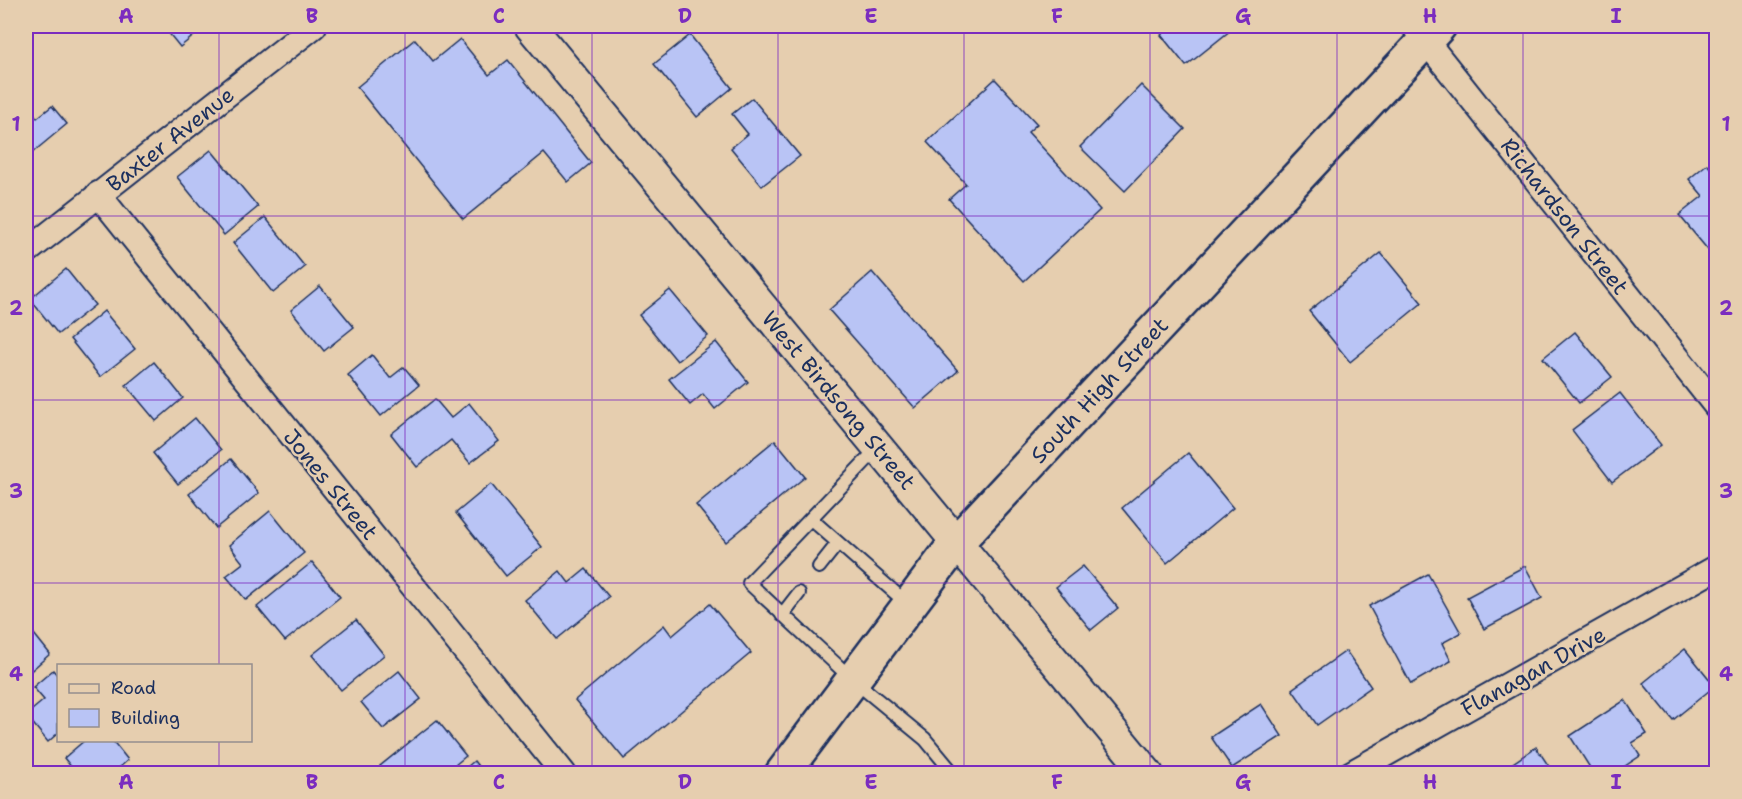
<svg xmlns="http://www.w3.org/2000/svg" width="1742" height="799" font-family="'Shantell Sans',sans-serif">
  <style>
    .building { fill: #b9c4f5; stroke: #1b2f5e; stroke-width: 1.5 }
    .lines { fill: none; stroke-linecap: round; stroke-linejoin: round }
    .service-casing { stroke: #1b2f5e; stroke-width: 16 }
    .minor-casing { stroke: #1b2f5e; stroke-width: 28 }
    .tertiary-casing { stroke: #1b2f5e; stroke-width: 34 }
    .secondary-casing { stroke: #1b2f5e; stroke-width: 38 }
    .service { stroke: #e6ceaf; stroke-width: 12 }
    .minor { stroke: #e6ceaf; stroke-width: 24 }
    .tertiary { stroke: #e6ceaf; stroke-width: 30 }
    .secondary { stroke: #e6ceaf; stroke-width: 33 }
    .grid { fill: none; stroke: #7b2cbf; stroke-width: 1.5; stroke-opacity: 0.55 }
    .labels { text-anchor: middle; stroke-width: 5; stroke-linejoin: round; paint-order: stroke }
    .street-label { font-size: 22px; fill: #1b2f5e; stroke: #e6ceaf }
    .neatline { fill: none; stroke: #7b2cbf; stroke-width: 2 }
    .grid-label { font-size: 20px; text-anchor: middle; font-weight: bold; fill: #7b2cbf }
  </style>
  <rect width="100%" height="100%" fill="#e6ceaf"/>
  <filter id="ink" filterUnits="userSpaceOnUse"><feTurbulence type="fractalNoise" baseFrequency=".0167" numOctaves="2"/><feDisplacementMap in="SourceGraphic" scale="12" xChannelSelector="R" yChannelSelector="G"/><feConvolveMatrix kernelMatrix="1 2 1 2 8 2 1 2 1" color-interpolation-filters="sRGB"/></filter>
  <g filter="url(#ink)">
    <!-- building -->
    <g class="building">
      <polygon points="163,26 206,26 180,47"/>
      <polygon points="1172,26 1236,26 1186,66 1161,35"/>
      <polygon points="690,35 732,88 697,117 654,64"/>
      <polygon points="415,39 433,61 460,39 489,75 508,60 591,163 568,182 544,153 463,219 357,87"/>
      <polygon points="995,79 1037,124 1028,132 1100,210 1024,281 949,199 966,184 927,142"/>
      <polygon points="1141,85 1185,129 1125,191 1080,147"/>
      <polygon points="752,98 800,156 762,186 731,148 748,134 732,114"/>
      <polygon points="26,103 37,118 52,106 67,124 26,158"/>
      <polygon points="211,150 258,207 224,235 177,177"/>
      <polygon points="1707,164 1716,175 1716,252 1713,256 1679,215 1703,196 1689,179"/>
      <polygon points="265,217 305,267 273,293 233,243"/>
      <polygon points="1381,253 1422,303 1350,362 1309,311"/>
      <polygon points="66,269 95,305 58,334 30,299"/>
      <polygon points="872,272 958,371 915,408 829,310"/>
      <polygon points="320,286 354,327 324,351 291,310"/>
      <polygon points="670,290 708,336 677,361 639,315"/>
      <polygon points="104,311 135,349 100,377 70,339"/>
      <polygon points="1575,332 1612,377 1579,403 1543,358"/>
      <polygon points="716,342 748,382 715,409 703,394 690,405 669,379"/>
      <polygon points="372,355 390,378 404,367 419,385 381,416 348,375"/>
      <polygon points="154,362 183,398 156,421 126,385"/>
      <polygon points="1620,393 1661,445 1612,482 1572,430"/>
      <polygon points="435,399 451,418 469,403 499,441 470,463 451,440 417,467 391,434"/>
      <polygon points="195,418 221,450 178,484 153,453"/>
      <polygon points="775,440 805,477 726,542 696,505"/>
      <polygon points="1188,453 1233,508 1167,563 1122,508"/>
      <polygon points="231,459 259,493 216,528 189,494"/>
      <polygon points="491,484 542,547 506,576 456,513"/>
      <polygon points="270,511 304,553 246,600 226,576 243,563 229,545"/>
      <polygon points="312,562 340,597 285,641 257,607"/>
      <polygon points="1083,566 1118,608 1091,630 1056,587"/>
      <polygon points="1525,566 1542,598 1484,629 1467,597"/>
      <polygon points="586,569 609,597 557,639 525,600 560,571 569,583"/>
      <polygon points="1428,574 1461,633 1442,643 1451,661 1411,684 1369,606"/>
      <polygon points="710,604 751,653 624,759 575,700 664,625 672,636"/>
      <polygon points="356,620 384,655 341,690 312,655"/>
      <polygon points="26,624 50,654 26,675"/>
      <polygon points="1685,649 1715,686 1673,720 1643,683"/>
      <polygon points="1346,651 1371,687 1317,725 1292,689"/>
      <polygon points="53,670 58,676 58,733 48,742 26,715 44,700 33,687"/>
      <polygon points="399,671 421,699 383,729 361,702"/>
      <polygon points="1625,700 1647,734 1632,743 1640,756 1613,774 1594,774 1570,736"/>
      <polygon points="1261,704 1282,736 1232,768 1211,737"/>
      <polygon points="437,720 466,756 444,774 386,774 380,766"/>
      <polygon points="85,740 112,740 128,760 112,774 77,774 64,758"/>
      <polygon points="1536,747 1554,774 1497,774"/>
      <polygon points="474,761 484,774 459,774"/>
    </g>
    <g class="lines">
      <!-- service casing -->
      <g class="service-casing">
        <g id="service">
          <polyline points="878,448 749,583 852,679 925,739 954,774"/>
          <polyline points="811,519 909,605"/>
          <polyline points="819,567 838,543"/>
          <polyline points="782,615 799,593"/>
        </g>
      </g>
      <!-- minor casing -->
      <g class="minor-casing">
        <g id="minor">
          <polyline points="1414,26 1716,406"/>
          <polyline points="98,194 564,774"/>
          <polyline points="26,252 314,26"/>
          <polyline points="1350,774 1716,568"/>
        </g>
      </g>
      <!-- tertiary casing -->
      <g class="tertiary-casing">
        <polyline id="tertiary" points="530,26 1148,774"/>
      </g>
      <!-- secondary casing -->
      <g class="secondary-casing">
        <polyline id="secondary" points="782,774 956,543 1439,26"/>
      </g>
      <!-- service -->
      <use href="#service" class="service"/>
      <!-- minor -->
      <use href="#minor" class="minor"/>
      <!-- tertiary -->
      <use href="#tertiary" class="tertiary"/>
      <!-- secondary -->
      <use href="#secondary" class="secondary"/>
    </g>
  </g>
  <!-- grid -->
  <path class="grid" d="M219,26V666M405,26V774M592,26V774M778,26V774M964,26V774M1150,26V774M1337,26V774M1523,26V774M26,216H1716M26,400H1716M26,583H1716M219,740V774"/>
  <g class="labels">
    <!-- street labels -->
    <g class="street-label">
      <text transform="translate(170 139) rotate(-38)" y="8">Baxter Avenue</text>
      <text transform="translate(1565 216) rotate(52)" y="8">Richardson Street</text>
      <text transform="translate(1099 390) rotate(-47)" y="8">South High Street</text>
      <text transform="translate(839 400) rotate(50)" y="8">West Birdsong Street</text>
      <text transform="translate(331 484) rotate(51)" y="8">Jones Street</text>
      <text transform="translate(1533 671) rotate(-29)" y="8">Flanagan Drive</text>
    </g>
  </g>
  <!-- margin -->
  <rect width="1742" height="799" fill="none" stroke="#e6ceaf" stroke-width="66"/>
  <!-- legend -->
  <rect x="57" y="664" width="195" height="78" fill="#e6ceaf" stroke="#958e8f" stroke-width="1.5"/>
  <rect x="69" y="684" width="30" height="9" fill="#e6ceaf" stroke="#958e8f" stroke-width="1.5"/>
  <text x="111" y="694" font-size="18" fill="#1b2f5e">Road</text>
  <rect x="69" y="709" width="30" height="18" fill="#b9c4f5" stroke="#958e8f" stroke-width="1.5"/>
  <text x="111" y="724" font-size="18" fill="#1b2f5e">Building</text>
  <rect x="33" y="33" width="1676" height="733" class="neatline"/>
  <g class="grid-label">
    <text x="126" y="23">A</text>
    <text x="312" y="23">B</text>
    <text x="499" y="23">C</text>
    <text x="685" y="23">D</text>
    <text x="871" y="23">E</text>
    <text x="1057" y="23">F</text>
    <text x="1243" y="23">G</text>
    <text x="1430" y="23">H</text>
    <text x="1616" y="23">I</text>
    <text x="16" y="131">1</text>
    <text x="1726" y="131">1</text>
    <text x="16" y="315">2</text>
    <text x="1726" y="315">2</text>
    <text x="16" y="498">3</text>
    <text x="1726" y="498">3</text>
    <text x="16" y="681">4</text>
    <text x="1726" y="681">4</text>
    <text x="126" y="789">A</text>
    <text x="312" y="789">B</text>
    <text x="499" y="789">C</text>
    <text x="685" y="789">D</text>
    <text x="871" y="789">E</text>
    <text x="1057" y="789">F</text>
    <text x="1243" y="789">G</text>
    <text x="1430" y="789">H</text>
    <text x="1616" y="789">I</text>
  </g>
</svg>
